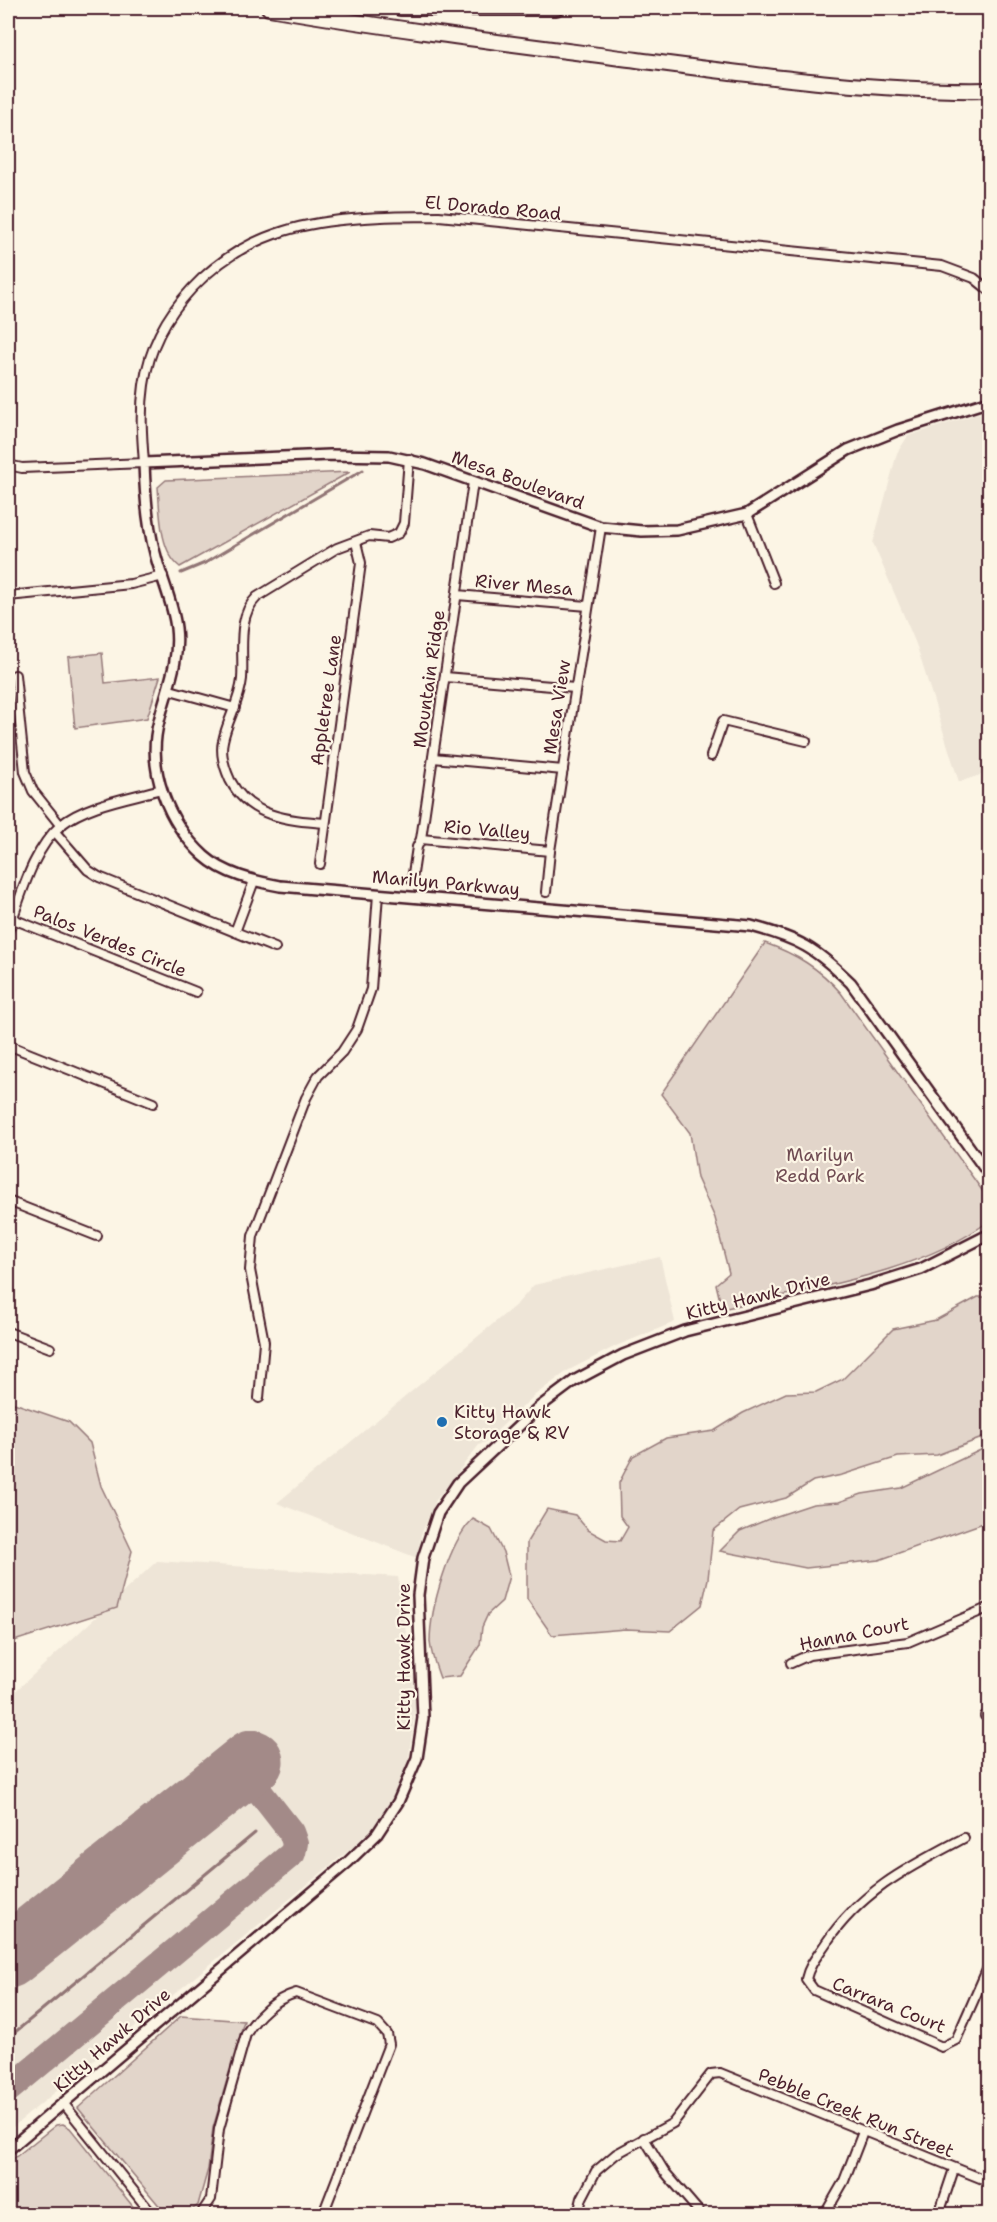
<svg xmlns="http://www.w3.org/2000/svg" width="997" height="2222" font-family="'Shantell Sans',sans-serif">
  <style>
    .built { fill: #eee5d7 }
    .green { fill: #e2d5ca; stroke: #967a7a; stroke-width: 1.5 }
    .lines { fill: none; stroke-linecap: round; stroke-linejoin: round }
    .stream { stroke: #917474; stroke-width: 3 }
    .taxiway { stroke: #a38a88; stroke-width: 26 }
    .runway { stroke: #a38a88; stroke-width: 63 }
    .minor-casing { stroke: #4a1f2b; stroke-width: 12 }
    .tertiary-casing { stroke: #4a1f2b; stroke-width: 14 }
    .motorway-casing { stroke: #4a1f2b; stroke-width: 18 }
    .minor { stroke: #fcf5e5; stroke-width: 8 }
    .tertiary { stroke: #fcf5e5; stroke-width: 9 }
    .motorway { stroke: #fcf5e5; stroke-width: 14 }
    .poi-dot { fill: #1f6fb2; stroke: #fcf5e5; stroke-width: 2 }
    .labels { text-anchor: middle; stroke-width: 4.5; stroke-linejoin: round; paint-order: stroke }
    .street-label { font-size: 18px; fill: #4a1f2b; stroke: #fcf5e5 }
    .park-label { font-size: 18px; fill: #704c53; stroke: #fcf5e5 }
    .poi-label { font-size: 18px; fill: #4a1f2b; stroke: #fcf5e5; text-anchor: start }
  </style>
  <rect width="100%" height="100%" fill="#fcf5e5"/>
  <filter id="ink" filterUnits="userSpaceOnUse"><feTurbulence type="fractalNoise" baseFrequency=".0167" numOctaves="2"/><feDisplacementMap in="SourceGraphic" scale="12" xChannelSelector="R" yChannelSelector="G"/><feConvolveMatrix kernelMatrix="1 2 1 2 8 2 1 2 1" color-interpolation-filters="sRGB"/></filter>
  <g filter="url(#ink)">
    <!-- built -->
    <g class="built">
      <polygon points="989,410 989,772 959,782 916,644 873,543 897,453 908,436"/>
      <polygon points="660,1257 675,1322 616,1346 569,1370 535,1395 485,1442 479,1445 436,1500 421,1535 417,1558 277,1503 517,1304 534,1285"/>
      <polygon points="157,1561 398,1577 416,1703 408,1763 399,1790 378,1822 354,1846 8,2131 8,1698"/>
    </g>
    <!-- green -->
    <g class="green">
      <path d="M350,472L180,567C159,551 160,511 158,487L166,480Z"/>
      <polygon points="102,653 105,683 160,677 147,718 75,728 68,657"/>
      <path d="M765,943C796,954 819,968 841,993L989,1200V1221C919,1274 806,1289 722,1309L716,1284L729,1273L715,1218L697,1178L690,1133L661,1094Z"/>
      <polygon points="978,1297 990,1297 989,1429 982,1438 937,1455 898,1457 842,1475 813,1481 786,1498 739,1510 713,1531 708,1579 702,1605 670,1631 626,1629 552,1635 527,1599 527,1542 547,1509 575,1515 588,1530 606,1540 620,1541 628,1527 620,1516 619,1483 633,1456 666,1438 714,1431 743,1413 786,1393 816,1392 843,1379 893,1329 936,1320"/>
      <polygon points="8,1401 69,1422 90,1443 101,1486 132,1551 117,1608 8,1643"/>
      <polygon points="989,1446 989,1521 879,1560 806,1568 720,1551 740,1531 771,1518 813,1504 839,1502 862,1494 901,1488"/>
      <path d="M473,1519L491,1529L503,1552L509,1576L502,1601L488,1614L482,1627L480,1645L460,1676L440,1678C436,1667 431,1654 430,1642C430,1609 449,1542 473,1519Z"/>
      <polygon points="181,2016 244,2021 213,2128 208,2169 198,2205 187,2214 166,2214 78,2108"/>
      <polygon points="63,2124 70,2128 139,2214 8,2214 8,2163 56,2125"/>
    </g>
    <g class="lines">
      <!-- stream -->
      <g class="stream">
        <polyline points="181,573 205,563 363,470"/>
        <polyline points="8,2038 255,1833"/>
      </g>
      <!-- taxiway -->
      <polyline class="taxiway" points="8,2090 293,1853 295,1843 291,1832 252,1782 242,1778 226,1782"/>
      <!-- runway -->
      <polyline class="runway" points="8,1957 252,1761"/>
      <!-- minor casing -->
      <g class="minor-casing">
        <g id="minor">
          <path d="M8,465L22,468L144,463C142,437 140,412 144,385C154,312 215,252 284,231C329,217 392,216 439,216L942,266L974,278L990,291"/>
          <polyline points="747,514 774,583"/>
          <polyline points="457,595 588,606"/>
          <polyline points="8,596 131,584 163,576"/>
          <polyline points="15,675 25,772 33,791 61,826"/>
          <polyline points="445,677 575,688"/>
          <polyline points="170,690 235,708"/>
          <polyline points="711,756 723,721 806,741"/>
          <polyline points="433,758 563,770"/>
          <path d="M325,823C287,820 249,817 230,780C225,769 220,754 223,741C227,720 240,701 242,679C244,652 236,617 257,597L337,548L369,536L388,538L399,533L404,523L409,459"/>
          <polyline points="56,833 88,870 99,877 275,948"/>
          <polyline points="421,839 550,851"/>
          <polyline points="320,864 361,563 356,542"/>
          <polyline points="412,880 417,847 421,839 473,482"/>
          <polyline points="546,892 550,851 601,527"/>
          <polyline points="8,917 196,992"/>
          <path d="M8,931C21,897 32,850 61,825C87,804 130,798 161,789"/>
          <polyline points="235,932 254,881"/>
          <polyline points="8,1045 153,1103"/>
          <polyline points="8,1201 97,1236"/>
          <polyline points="8,1332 50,1348"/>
          <polyline points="259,1398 264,1342 250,1270 253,1236 306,1098 318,1076 342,1052 357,1029 371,989 378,894"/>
          <polyline points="791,1663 809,1655 908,1642 990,1607"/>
          <polyline points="985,1716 990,1713"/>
          <path d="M964,1838C909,1867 862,1890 826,1943C818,1955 809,1965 806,1979L814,1990L942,2047L956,2040L990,1963"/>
          <polyline points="64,2104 152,2214"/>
          <polyline points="644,2138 664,2171 701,2214"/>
          <path d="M201,2214L211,2199L219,2129L246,2034C257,2016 275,1999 296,1993L378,2024L387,2034L389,2044L323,2214"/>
          <polyline points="578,2214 582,2198 596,2171 616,2154 673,2123 711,2074 720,2073 990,2182"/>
          <polyline points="825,2214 844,2181 863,2132"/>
          <polyline points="939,2214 954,2169"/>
        </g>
      </g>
      <!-- tertiary casing -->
      <g class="tertiary-casing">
        <g id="tertiary">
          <path d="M990,401L898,430L848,450L747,514L677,530L642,531L601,527L425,464L389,456L330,455L144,463C145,493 147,524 155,553C161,578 173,602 176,628C180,662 167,688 159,721C146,769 168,823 204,856C224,874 254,881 280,886L751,926C800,939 815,948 851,983L990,1176"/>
          <polyline points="8,2150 348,1862 377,1834 398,1802 417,1758 423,1718 418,1595 423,1558 438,1513 458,1483 538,1408 574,1381 623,1355 685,1331 870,1285 921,1269 990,1234"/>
        </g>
      </g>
      <!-- motorway casing -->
      <g class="motorway-casing">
        <g id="motorway">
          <path d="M269,8C391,29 514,44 637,60C755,75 871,92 990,90"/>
          <polyline points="400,8 556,8"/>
        </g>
      </g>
      <!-- minor -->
      <use href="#minor" class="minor"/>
      <!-- tertiary -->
      <use href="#tertiary" class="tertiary"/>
      <!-- motorway -->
      <use href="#motorway" class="motorway"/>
    </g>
  </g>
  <!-- markers -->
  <circle class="poi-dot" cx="442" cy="1422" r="6"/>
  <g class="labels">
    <!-- street labels -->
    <g class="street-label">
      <text transform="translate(493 208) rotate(5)" y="6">El Dorado Road</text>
      <text transform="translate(518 480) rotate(20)" y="6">Mesa Boulevard</text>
      <text transform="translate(524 585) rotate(5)" y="6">River Mesa</text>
      <text transform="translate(429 679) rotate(-82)" y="6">Mountain Ridge</text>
      <text transform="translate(326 700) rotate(-82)" y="6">Appletree Lane</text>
      <text transform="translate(557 707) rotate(-81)" y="6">Mesa View</text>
      <text transform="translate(487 830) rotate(5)" y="6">Rio Valley</text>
      <text transform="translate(446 883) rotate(5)" y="6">Marilyn Parkway</text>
      <text transform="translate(110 941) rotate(22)" y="6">Palos Verdes Circle</text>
      <text transform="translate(758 1296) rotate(-14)" y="6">Kitty Hawk Drive</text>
      <text transform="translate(854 1634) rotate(-11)" y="6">Hanna Court</text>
      <text transform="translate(404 1657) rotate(-90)" y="6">Kitty Hawk Drive</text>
      <text transform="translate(889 2005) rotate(22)" y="6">Carrara Court</text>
      <text transform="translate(112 2040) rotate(-41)" y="6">Kitty Hawk Drive</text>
      <text transform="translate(856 2113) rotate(22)" y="6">Pebble Creek Run Street</text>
    </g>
    <!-- park labels -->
    <g class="park-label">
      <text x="820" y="1161">Marilyn<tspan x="820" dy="21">Redd Park</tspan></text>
    </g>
    <!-- poi labels -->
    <g class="poi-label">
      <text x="454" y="1418">Kitty Hawk<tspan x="454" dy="21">Storage &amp; RV</tspan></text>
    </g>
  </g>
  <!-- margin -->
  <rect width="997" height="2222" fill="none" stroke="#fcf5e5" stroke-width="30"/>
  <rect x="15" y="15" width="967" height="2192" fill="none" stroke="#4a1f2b" stroke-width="2" filter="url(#ink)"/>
</svg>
